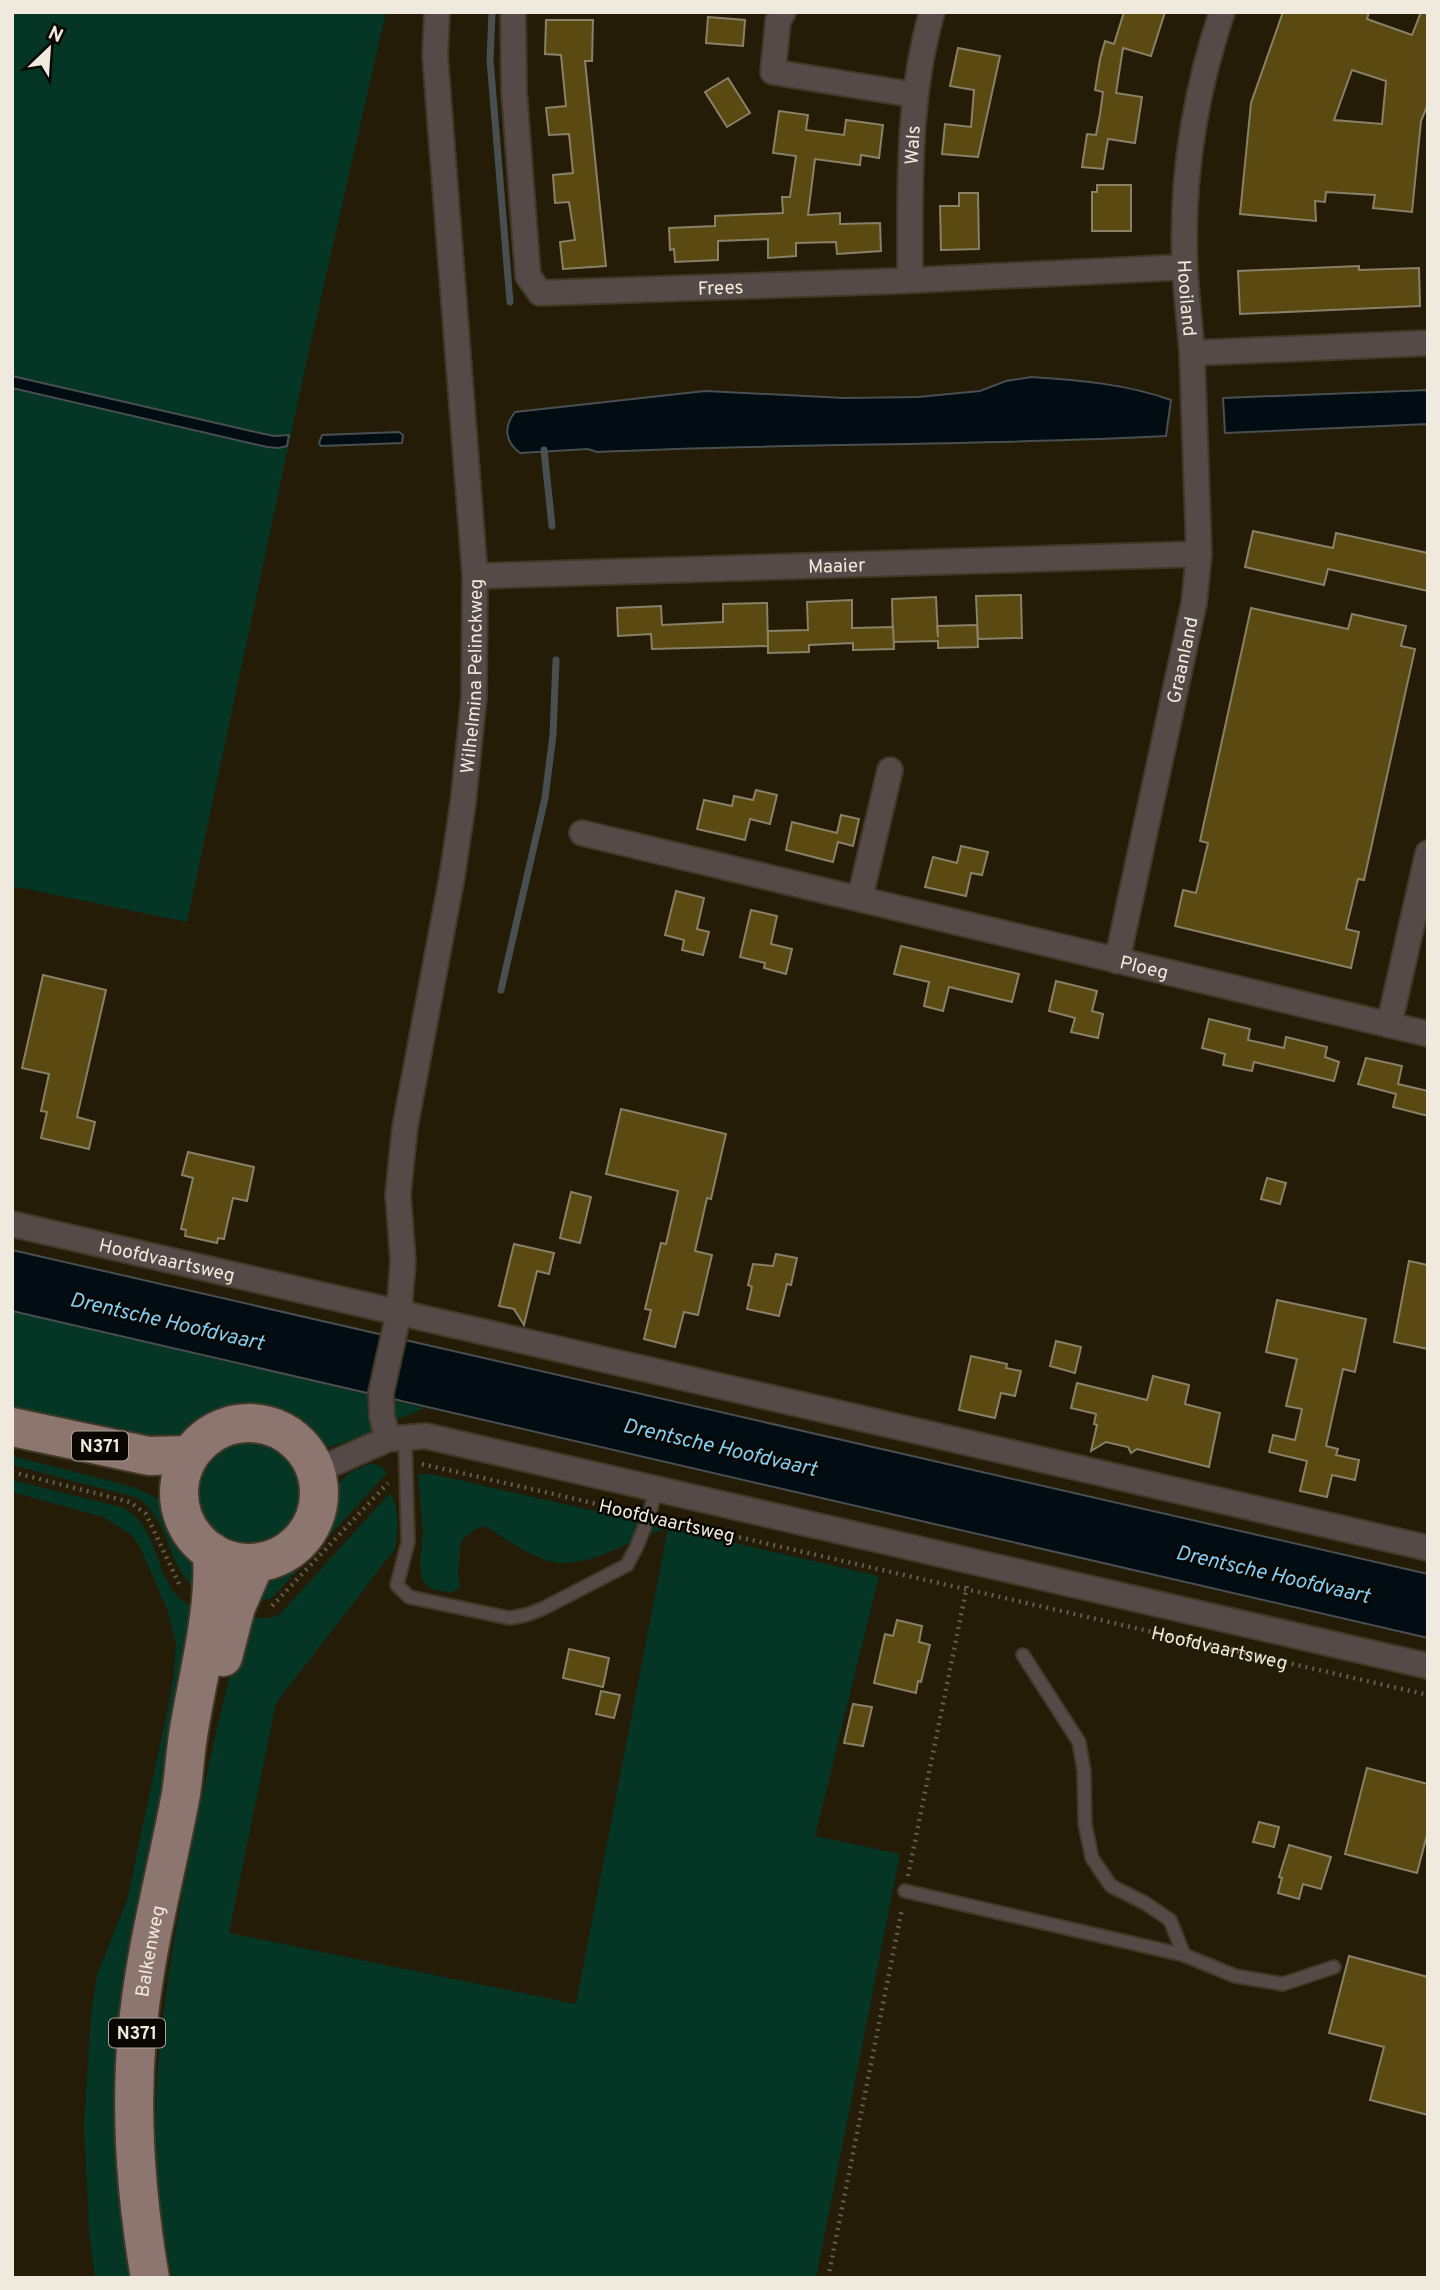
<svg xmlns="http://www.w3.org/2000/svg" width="1440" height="2290" font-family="Overpass,sans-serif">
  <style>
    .green { fill: #053524 }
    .water { fill: #020c13; stroke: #494f50; stroke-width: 2 }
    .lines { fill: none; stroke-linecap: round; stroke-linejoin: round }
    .stream { stroke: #494f50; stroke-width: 7 }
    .building { fill: #5b4912; stroke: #898068; stroke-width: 2; fill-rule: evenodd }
    .lane-casing { stroke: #403925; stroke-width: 16 }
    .street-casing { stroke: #403925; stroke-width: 28 }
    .primary-casing { stroke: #403925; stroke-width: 42 }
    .path { stroke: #645c4a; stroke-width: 4.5; stroke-dasharray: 2 5; stroke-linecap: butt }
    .lane { stroke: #554a47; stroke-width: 12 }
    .street { stroke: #554a47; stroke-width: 24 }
    .primary { stroke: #8d7570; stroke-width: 38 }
    .labels { text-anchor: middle; stroke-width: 5; stroke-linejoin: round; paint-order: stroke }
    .shield { fill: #0a0702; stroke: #aaa69b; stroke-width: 2 }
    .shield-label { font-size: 18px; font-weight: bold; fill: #efeadd }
    .street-label { font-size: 19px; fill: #efeadd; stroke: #0a0702 }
    .water-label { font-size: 21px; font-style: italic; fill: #83cef4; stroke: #0a0702 }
  </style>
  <rect width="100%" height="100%" fill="#241c07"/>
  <!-- green -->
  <g class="green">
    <polygon points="12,12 386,12 305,368 187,922 12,886 12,388 267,447 279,448 289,435 274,436 251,431 12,376"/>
    <path d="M12,1311L29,1315L424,1408C407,1415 339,1449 324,1447C315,1445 308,1439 301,1434C285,1422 267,1413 246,1414C217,1416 200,1437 173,1446L12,1416Z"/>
    <circle cx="249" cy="1492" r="51"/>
    <path d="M12,1456L134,1487L158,1499L169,1509L196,1553L195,1588C167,1567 172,1523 138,1498L12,1465Z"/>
    <polygon points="371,1463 381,1466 387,1473 272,1598 255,1602 264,1576 293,1558 313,1539 326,1515 333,1491 340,1482 349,1473"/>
    <path d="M418,1474H432L879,1576L815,1836L900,1854L816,2278H172C164,2236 158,2194 156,2151C153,2075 164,1999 177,1924C195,1820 218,1719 245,1618H270L280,1614L390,1493C401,1512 398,1528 395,1549L276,1703L229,1933L576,2004L668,1528C633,1538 597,1565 558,1563C536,1561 504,1538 485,1526L472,1531L461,1541L458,1573L460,1587L451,1593L431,1589L422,1580L420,1563L423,1534Z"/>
    <path d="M12,1480L121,1507C166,1528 151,1597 199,1608L131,2278H95L89,2231L84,2124L91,2016L97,1975L127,1900L167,1712L174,1673L176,1642L167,1609L139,1545L130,1534L103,1517L12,1492Z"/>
  </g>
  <!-- water -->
  <g class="water">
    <polygon points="12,376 251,431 274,436 289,435 287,446 279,448 267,447 12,388"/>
    <path d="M1031,377C1079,380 1126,384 1171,400L1166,436C977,446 786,443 597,452L588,449L520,453C504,441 504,426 515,412L705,391L844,398L918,397L980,391L1006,381Z"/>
    <polygon points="1428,390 1428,424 1225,433 1223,398"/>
    <polygon points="399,432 403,435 402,443 321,446 319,443 322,435"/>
    <polygon points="12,1250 1428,1574 1428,1638 12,1311"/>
  </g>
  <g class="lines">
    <!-- stream -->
    <g class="stream">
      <polyline points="492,12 490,60 510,302"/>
      <polyline points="544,450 552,526"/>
      <polyline points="501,990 545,798 553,735 556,660"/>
    </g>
  </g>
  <!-- building -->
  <g class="building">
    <polygon points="1124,12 1165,12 1151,56 1123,48 1116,93 1142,97 1135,143 1108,139 1103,169 1082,167 1087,134 1096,135 1100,114 1103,92 1095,90 1100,59 1105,41 1114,44"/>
    <path d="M1283,12H1369L1367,19L1412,35L1421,12H1428V104L1421,121L1412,212L1373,208L1375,195L1326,192L1325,202L1315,201L1316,221L1240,214L1251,103ZM1352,70L1386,81L1382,124L1334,120Z"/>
    <polygon points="708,17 745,20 743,46 706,43"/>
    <polygon points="546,20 593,20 592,61 585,61 606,266 563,269 560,242 575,240 569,202 555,203 553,175 573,173 569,134 549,135 546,108 566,106 561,55 545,54"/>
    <polygon points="958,48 1000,56 978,157 942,154 945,124 971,127 974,90 950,86"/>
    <polygon points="728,78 750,113 727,127 705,92"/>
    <polygon points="779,111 808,115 806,130 844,135 846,120 883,125 879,158 861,155 860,165 815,159 808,215 840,213 840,224 880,223 881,251 837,254 836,242 796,243 796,256 768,258 768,239 718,241 718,260 675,262 674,249 670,250 669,228 715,226 715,216 783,213 782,197 790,197 796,156 773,153"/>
    <polygon points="1097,185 1131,185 1131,231 1092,231 1092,192 1097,192"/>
    <polygon points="959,193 978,193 979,249 941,250 940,206 959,206"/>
    <polygon points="1359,266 1359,270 1419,268 1420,306 1240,314 1238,271"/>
    <polygon points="1253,531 1333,548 1336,533 1428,553 1428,591 1328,569 1324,585 1245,567"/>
    <polygon points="1021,595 1022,638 978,639 976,596"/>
    <polygon points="936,597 938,637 937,626 977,625 978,647 938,648 938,641 893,642 892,599"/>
    <polygon points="852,600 852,628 893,627 894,649 853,650 853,643 809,645 809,652 768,653 768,631 808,630 807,602"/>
    <polygon points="767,603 768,646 652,649 651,634 618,636 617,608 661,606 662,625 723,622 723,604"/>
    <polygon points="1251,608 1348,629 1352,614 1406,626 1401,646 1415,649 1364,880 1358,879 1346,929 1359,932 1351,968 1175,926 1183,890 1196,893 1208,843 1200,841"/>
    <polygon points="756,790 777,795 770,824 750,819 745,840 697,829 704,800 732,806 734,796 753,800"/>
    <polygon points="841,815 859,819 853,846 838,842 833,862 786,850 792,822 837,833"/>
    <polygon points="961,846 988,852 982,875 971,873 966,896 925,887 933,857 957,863"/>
    <polygon points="676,891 704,898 697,929 709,932 703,955 682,950 684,940 665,935"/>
    <polygon points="751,910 777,916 771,944 792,949 786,974 764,968 765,963 740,957"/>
    <polygon points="901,946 1019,974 1012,1002 949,987 943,1011 924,1006 929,982 894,974"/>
    <polygon points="43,975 106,990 77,1117 95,1122 89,1149 41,1138 47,1112 41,1111 49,1074 22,1068"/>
    <polygon points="1056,981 1097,991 1092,1011 1103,1014 1098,1038 1071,1032 1075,1018 1049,1011"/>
    <polygon points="1209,1019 1250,1029 1248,1040 1284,1048 1286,1037 1327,1047 1325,1057 1339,1062 1334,1081 1254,1062 1252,1071 1223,1065 1225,1054 1202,1048"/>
    <polygon points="1366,1058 1402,1066 1398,1084 1428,1091 1428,1116 1393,1107 1396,1094 1358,1084"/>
    <polygon points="621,1109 726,1134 711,1199 707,1198 695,1251 712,1255 698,1315 684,1312 675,1347 644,1339 651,1310 645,1309 661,1243 666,1244 678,1191 606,1174"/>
    <polygon points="188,1152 254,1167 247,1201 233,1198 224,1239 218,1238 217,1243 185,1236 186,1230 181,1229 193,1178 182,1175"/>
    <polygon points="1267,1178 1286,1183 1280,1204 1261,1199"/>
    <polygon points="571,1192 591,1197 580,1243 560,1238"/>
    <polygon points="514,1244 554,1253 549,1274 537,1271 524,1325 514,1309 499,1306"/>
    <polygon points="776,1254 797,1258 791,1285 787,1284 779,1316 747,1309 752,1287 748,1285 753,1264 773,1266"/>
    <polygon points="1409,1261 1428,1265 1428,1349 1394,1342"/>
    <polygon points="1277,1300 1366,1319 1355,1372 1343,1369 1326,1446 1338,1449 1336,1455 1359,1460 1355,1480 1332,1475 1327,1497 1300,1491 1307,1461 1269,1452 1273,1435 1295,1440 1302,1409 1286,1406 1297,1359 1266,1352"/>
    <polygon points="1056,1341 1081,1347 1075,1373 1050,1366"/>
    <polygon points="971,1356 1007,1364 1006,1368 1021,1371 1015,1396 1001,1393 995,1418 959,1410"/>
    <polygon points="1153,1376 1189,1385 1185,1404 1220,1413 1209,1467 1137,1449 1131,1453 1128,1447 1106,1442 1091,1451 1097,1425 1094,1424 1096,1414 1071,1408 1077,1383 1147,1400"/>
    <polygon points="897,1620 922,1626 919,1642 930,1645 921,1682 918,1681 916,1693 874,1683 885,1634 893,1636"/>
    <polygon points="569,1649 609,1658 603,1687 563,1678"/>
    <polygon points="601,1691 620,1695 614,1718 596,1714"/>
    <polygon points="853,1704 872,1707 863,1746 844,1743"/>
    <polygon points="1367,1768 1428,1784 1428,1831 1417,1873 1345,1854"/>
    <polygon points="1259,1822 1279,1827 1274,1847 1253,1842"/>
    <polygon points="1289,1845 1331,1857 1321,1889 1303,1884 1299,1899 1278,1893 1282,1878 1279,1877"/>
    <polygon points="1349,1956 1428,1977 1428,2115 1370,2100 1384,2047 1329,2033"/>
  </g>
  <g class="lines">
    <!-- lane casing -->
    <g class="lane-casing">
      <g id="lane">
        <polyline points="405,1436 408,1542 397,1585 409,1597 509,1618 526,1615 542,1609 627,1565 636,1548 649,1516 656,1488"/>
        <polyline points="1023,1655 1079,1742 1084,1771 1085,1824 1092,1858 1111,1886 1145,1903 1170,1920 1184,1955"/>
        <polyline points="905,1891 1184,1955 1235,1976 1283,1984 1334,1967"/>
      </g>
    </g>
    <!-- street casing -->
    <g class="street-casing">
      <g id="street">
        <path id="s2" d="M513,12L514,91L528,276L540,293L896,281L1185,267"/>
        <polyline points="783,12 778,21 773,72 915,95"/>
        <path id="s3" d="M1222,12C1195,93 1181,181 1185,267C1186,296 1190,325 1192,353L1428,343"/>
        <path id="s4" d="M910,280C910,191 907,99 932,12"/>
        <path id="s5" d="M475,576L1199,554"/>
        <path id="s6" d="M582,833L1428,1034"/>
        <polyline points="860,898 890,770"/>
        <path id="s7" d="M1117,961L1194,603L1199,554L1192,353"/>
        <polyline points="1389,1025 1428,853"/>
        <path id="s8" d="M12,1224L1428,1548"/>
        <path id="s9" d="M388,1439L382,1417L381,1393L399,1312L403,1261L398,1194L405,1127L452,877L463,803L474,698L475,576L435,55L437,12"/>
        <polyline points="316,1471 388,1439 426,1436 1428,1666"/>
      </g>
    </g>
    <!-- primary casing -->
    <g class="primary-casing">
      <g id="primary">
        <circle cx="249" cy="1493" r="70"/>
        <polyline points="12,1427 149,1456 189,1455"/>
        <polyline points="223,1657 236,1607 255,1563"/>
        <path id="s10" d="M150,2278C136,2197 130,2116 137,2034C144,1953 166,1874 181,1794C184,1775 185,1755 188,1736C197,1677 216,1612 212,1552"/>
      </g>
    </g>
    <!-- path -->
    <g class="path">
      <polyline points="422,1464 632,1512"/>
      <polyline points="12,1472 130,1502 146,1514 181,1588"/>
      <path id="s1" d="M664,1520L1428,1695"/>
      <polyline points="272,1606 388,1483"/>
      <polyline points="908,1876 967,1586"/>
      <polyline points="828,2278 902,1909"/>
    </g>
    <!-- lane -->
    <use href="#lane" class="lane"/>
    <!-- street -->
    <use href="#street" class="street"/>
    <!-- primary -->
    <use href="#primary" class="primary"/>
  </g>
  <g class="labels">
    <!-- shield labels -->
    <g class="shield">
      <rect x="72" y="1431.5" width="56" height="29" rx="5"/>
      <rect x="109" y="2018.5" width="56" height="29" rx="5"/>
    </g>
    <g class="shield-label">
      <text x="100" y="1452">N371</text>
      <text x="137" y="2039">N371</text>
    </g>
    <!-- street labels -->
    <g class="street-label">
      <text dy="7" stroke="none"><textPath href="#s4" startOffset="135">Wals</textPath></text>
      <text dy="7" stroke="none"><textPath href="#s2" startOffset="466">Frees</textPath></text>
      <text dy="7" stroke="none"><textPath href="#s3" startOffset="290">Hooiland</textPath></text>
      <text dy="7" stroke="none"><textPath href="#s5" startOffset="362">Maaier</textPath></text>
      <text dy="7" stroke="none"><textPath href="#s7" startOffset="308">Graanland</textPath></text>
      <text dy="7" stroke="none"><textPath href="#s9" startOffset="772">Wilhelmina Pelinckweg</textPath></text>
      <text dy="7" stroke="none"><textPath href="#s6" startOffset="578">Ploeg</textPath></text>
      <text dy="7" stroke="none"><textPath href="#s8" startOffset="159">Hoofdvaartsweg</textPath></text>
      <text transform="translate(667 1520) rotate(13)" y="7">Hoofdvaartsweg</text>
      <text dy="7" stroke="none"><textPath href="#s1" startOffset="570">Hoofdvaartsweg</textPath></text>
      <text dy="7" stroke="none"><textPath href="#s10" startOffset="329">Balkenweg</textPath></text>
    </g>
    <!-- water labels -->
    <g class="water-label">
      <text transform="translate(167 1321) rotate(13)" y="7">Drentsche Hoofdvaart</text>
      <text transform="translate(720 1447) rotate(13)" y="7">Drentsche Hoofdvaart</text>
      <text transform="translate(1273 1574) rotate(13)" y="7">Drentsche Hoofdvaart</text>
    </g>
  </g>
  <!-- border -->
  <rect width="1440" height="2290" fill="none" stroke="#efeadd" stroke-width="28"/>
  <!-- north arrow -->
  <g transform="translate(49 49) rotate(25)" stroke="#0a0702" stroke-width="5" paint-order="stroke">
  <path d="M0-5L12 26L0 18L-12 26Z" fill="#efeadd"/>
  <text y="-10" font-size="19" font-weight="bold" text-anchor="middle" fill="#efeadd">N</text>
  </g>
</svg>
